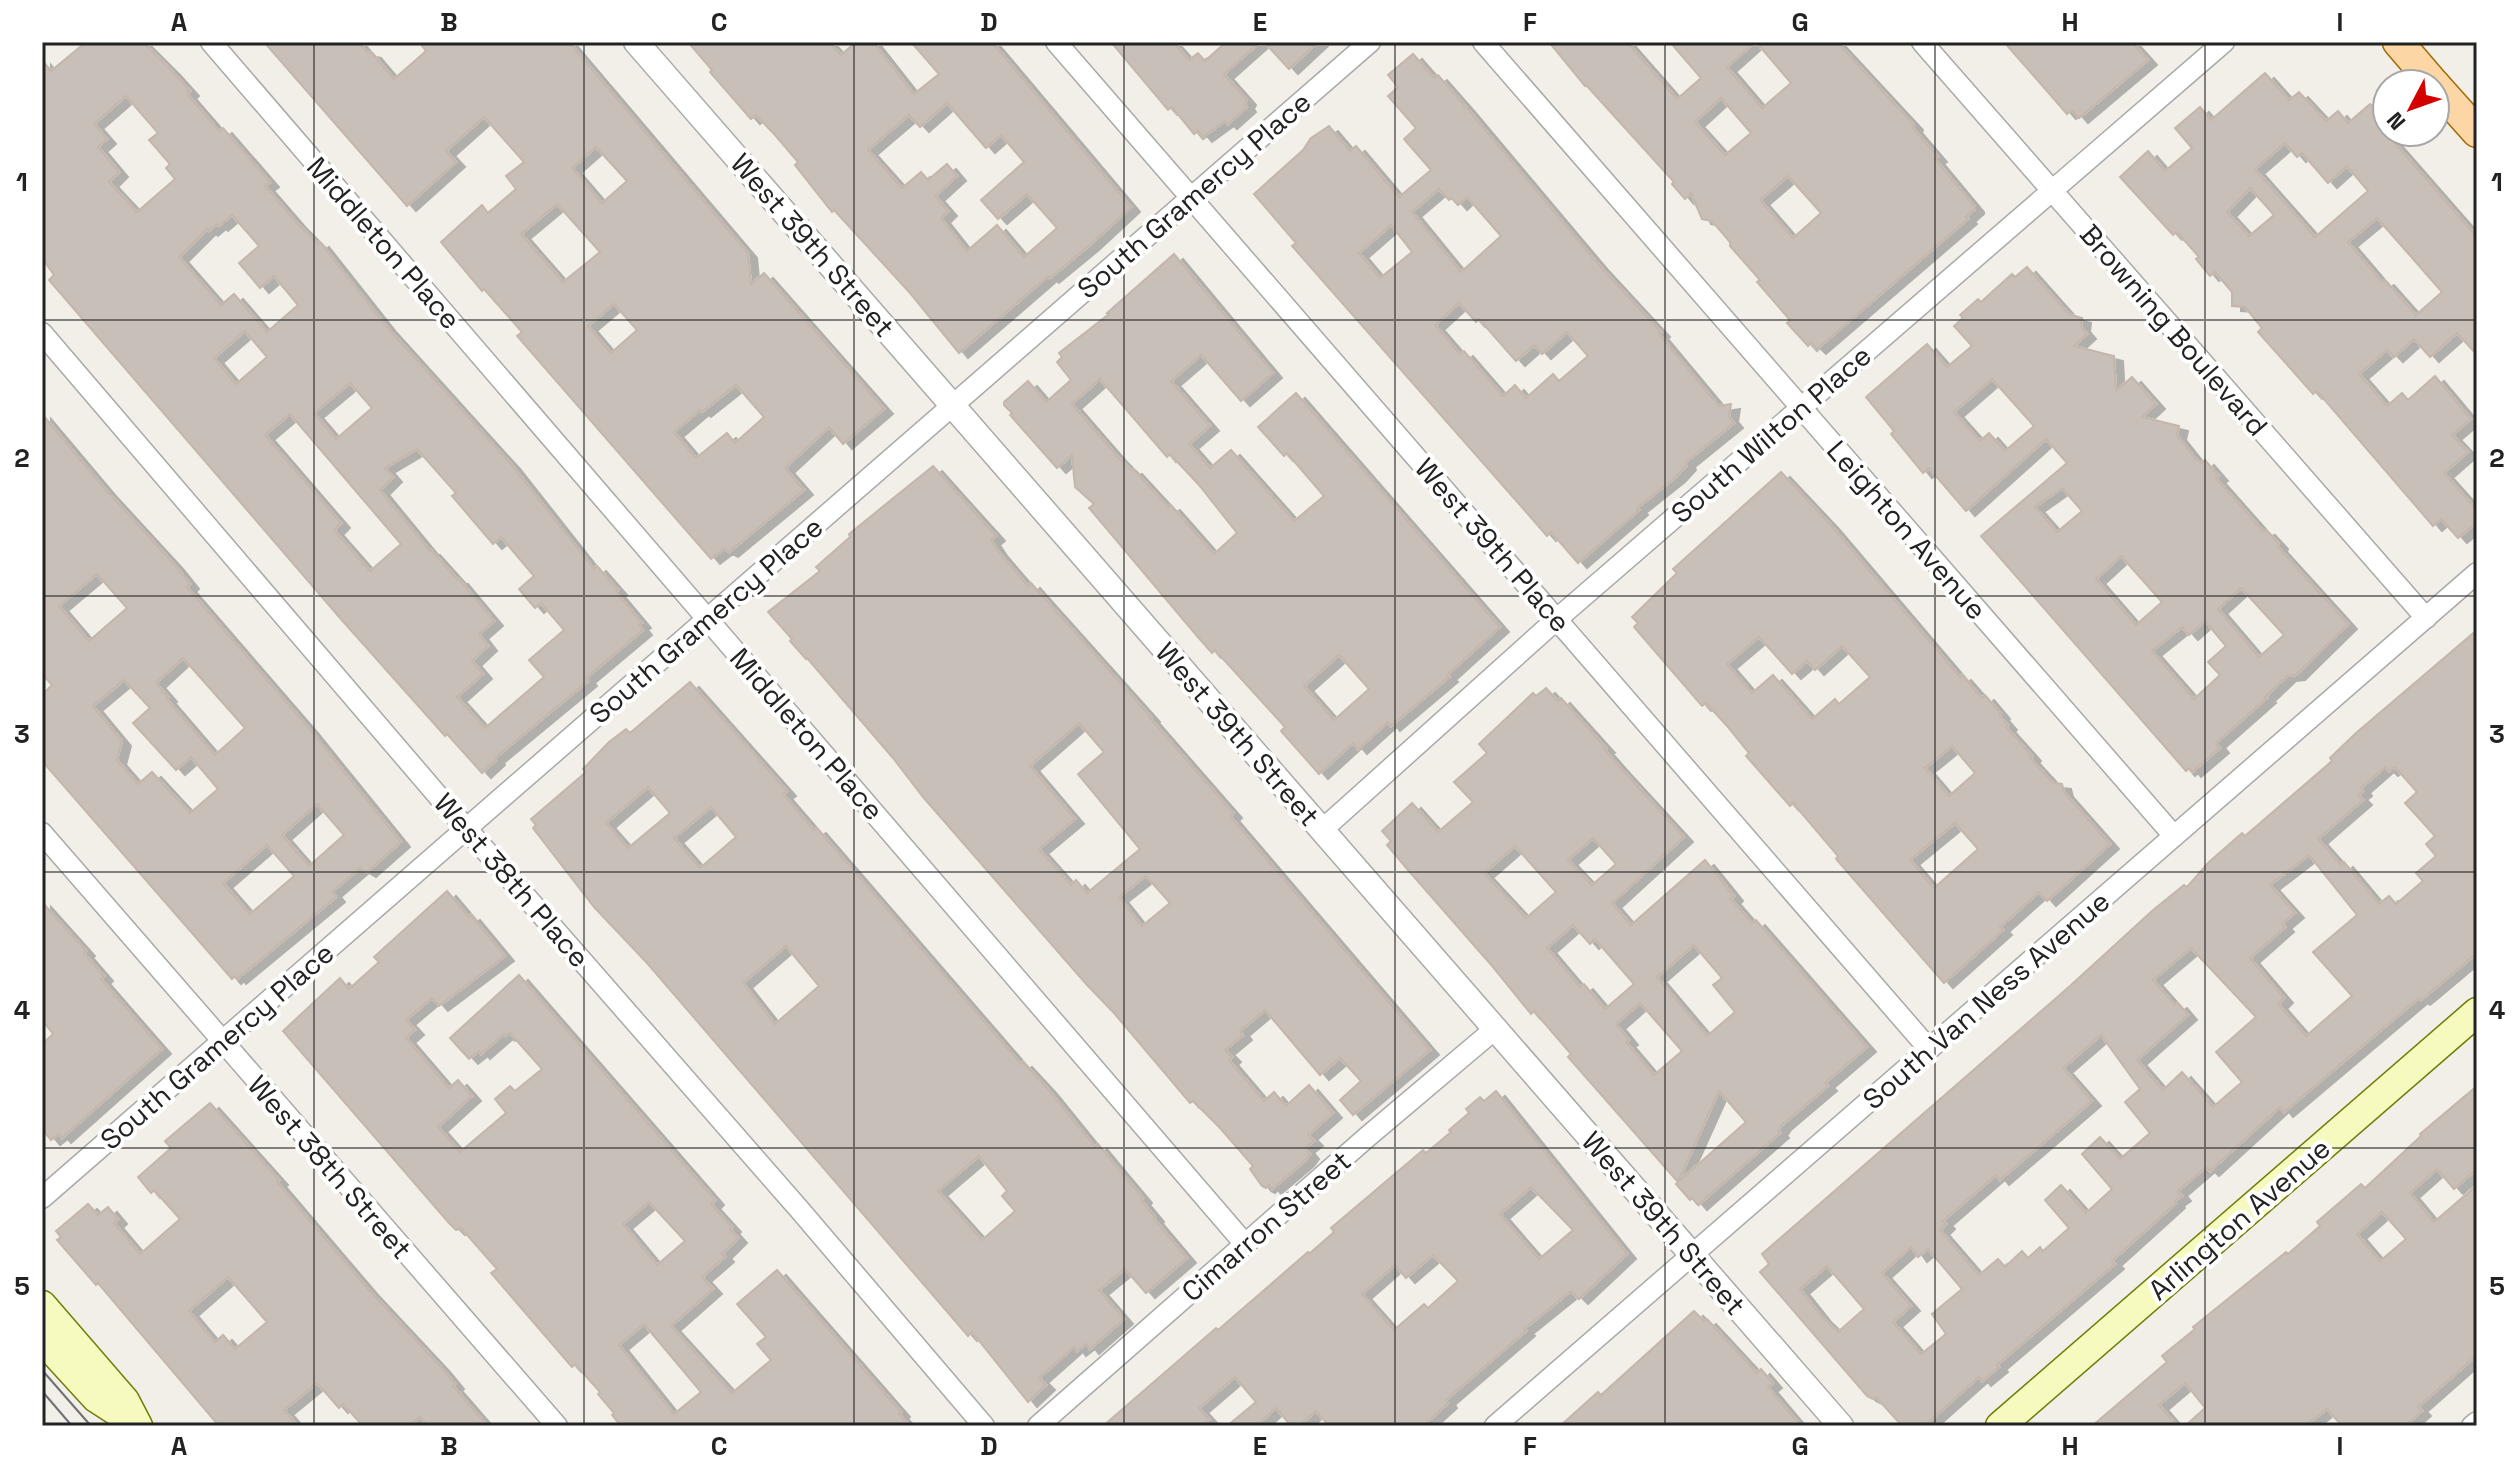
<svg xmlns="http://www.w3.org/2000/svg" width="2519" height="1468" font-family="'Space Grotesk',sans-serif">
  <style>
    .building { fill: #c7bfb8; stroke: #c4b6ab; stroke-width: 2; fill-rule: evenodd; filter: url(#shadow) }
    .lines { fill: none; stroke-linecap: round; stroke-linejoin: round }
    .minor-casing { stroke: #a9a9a9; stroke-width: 23 }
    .tertiary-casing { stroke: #a9a9a9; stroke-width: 27 }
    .secondary-casing { stroke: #707d05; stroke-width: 31 }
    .primary-casing { stroke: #a06b00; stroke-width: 33 }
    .minor { stroke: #fff; stroke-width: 20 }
    .tertiary { stroke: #fff; stroke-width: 24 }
    .secondary { stroke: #f7fabf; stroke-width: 28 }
    .primary { stroke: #fcd6a4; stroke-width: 30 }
    .tram { stroke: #707070; stroke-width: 2 }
    .grid { fill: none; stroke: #222; stroke-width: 2; stroke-opacity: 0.55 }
    .labels { text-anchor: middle; stroke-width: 8; stroke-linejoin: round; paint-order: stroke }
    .street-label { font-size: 28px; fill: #222; stroke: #fff }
    .neatline { fill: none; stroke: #222; stroke-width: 3 }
    .grid-label { font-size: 26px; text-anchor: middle; font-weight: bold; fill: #222 }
  </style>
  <defs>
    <filter id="shadow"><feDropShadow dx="9" dy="5" stdDeviation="0" flood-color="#0004"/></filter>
  </defs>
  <rect width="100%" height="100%" fill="#f2efe9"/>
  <!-- building -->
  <g class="building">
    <path d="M86,42H143L171,70L190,91L187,94L219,131L223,128L270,182L265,186L297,223L318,244L320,242L388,328L511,464L594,569L597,566L618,590L616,592L642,623L639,625L643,630L586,678L588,681L495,758L496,760L482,773L447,734L445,736L340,618L49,280L54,275L42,258V60L51,71ZM126,96L158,133L149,140L170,164L166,168L175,179L137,212L109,182L119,172L98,147L107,139L94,124ZM232,215L259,246L239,263L260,288L274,276L298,305L267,332L234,294L221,305L179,257L207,229L209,231L217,224L219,226ZM245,331L267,357L236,384L214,358ZM350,383L372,408L336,439L314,413ZM290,414L401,544L370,571L334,530L341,523L265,435ZM417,449L456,493L452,496L493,544L501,537L534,576L519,589L535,608L541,603L564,630L529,660L544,677L485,728L457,697L483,674L472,661L488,646L479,634L494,621L459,579L458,580L431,550L430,551L380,490L393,477L385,468Z"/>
    <path d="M264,42H358L367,52L372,53L394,79L426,51L419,42H569L748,253L751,284L764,273L884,409L843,444L829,427L785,468L804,490L729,552L724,549L711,559L517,336L522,332L484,289L482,291L441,242L482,205L488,213L516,189L506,176L524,162L484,117L446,151L456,162L407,206ZM596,147L627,181L602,203L572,168ZM557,204L600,252L563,282L521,234ZM614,304L637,330L611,353L588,326ZM736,385L764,417L735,443L727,433L696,458L674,432L700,410L702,412Z"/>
    <path d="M688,42H829L841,55L856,42H873L914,94L939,74L911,42H992L1131,207L1090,245L1050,278L1048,276L959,353L910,293L834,210L832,212L795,165L798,162L775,135L756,115L751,119L710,72L712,70ZM947,103L986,148L1001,135L1024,162L981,200L998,219L1027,194L1057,228L1024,257L997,225L967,251L941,218L948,211L935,196L957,176L947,164L928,180L921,172L902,188L868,150L909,115L920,127Z"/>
    <polygon points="1111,42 1173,42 1189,60 1198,53 1205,61 1226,42 1260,42 1224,74 1247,100 1245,104 1247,107 1228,124 1225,121 1203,137 1198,131 1194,134 1172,107 1168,110"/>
    <polygon points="1264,42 1318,42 1289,69"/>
    <path d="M1549,42H1627L1677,99L1701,78L1670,42H1755L1727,67L1762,108L1791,83L1756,42H1837L1914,125L1913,128L1938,157L1935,159L1975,207V209L1966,217L1968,219L1817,349L1811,343L1808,346L1787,323L1790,320L1757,282L1760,280L1730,246V242L1712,221L1702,219L1691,193L1685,199L1672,184L1674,182L1586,85L1585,86ZM1721,98L1751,133L1725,155L1695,122ZM1788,176L1821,213L1793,238L1760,200Z"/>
    <polygon points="2004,42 2132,42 2148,60 2079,118 2072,110 2067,114"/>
    <path d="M1413,54L1434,78L1438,75L1466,107L1599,265L1661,332L1659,334L1719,406L1731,404L1729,417L1734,423L1686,462L1687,465L1676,477L1637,508L1639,510L1578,563L1551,532L1547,536L1534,521L1292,246L1296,243L1254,194L1303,150L1311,138L1329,126L1350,151L1356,146L1399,197L1431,170L1404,139L1416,128L1388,96L1398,87L1388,75ZM1439,189L1449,200L1452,198L1458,205L1467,197L1501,236L1461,272L1412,212ZM1391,225L1412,252L1380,278L1359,253ZM1459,303L1476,322L1479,319L1516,361L1534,345L1542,354L1567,332L1588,356L1559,381L1553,374L1526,398L1515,385L1503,396L1464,351L1460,354L1435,325Z"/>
    <path d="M2265,73L2289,100L2299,92L2326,121L2338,111L2348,123L2370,104L2375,108L2387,122V134L2477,237V355L2457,333L2430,357L2414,339L2394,357L2387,350L2359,374L2387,406L2402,393L2408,400L2435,376L2471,419L2452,435L2468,452L2444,473L2477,510V522L2458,538L2441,519L2433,526L2317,391L2313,394L2258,332L2262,328L2245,307L2232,306V292L2215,272L2210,276L2196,259L2199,257L2177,232L2173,235L2120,177L2148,151L2165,171L2192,148L2175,128L2200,107L2211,120ZM2285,143L2297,157L2302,153L2328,183L2347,166L2368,191L2315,237L2255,169ZM2250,188L2274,215L2249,236L2227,212ZM2377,218L2442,292L2416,315L2385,280L2382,282L2348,242Z"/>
    <path d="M1174,254L1273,373L1241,401L1201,355L1171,381L1210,426L1189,444L1210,468L1231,450L1294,521L1324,496L1287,453L1284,456L1258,427L1296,393L1500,627L1447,675L1449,677L1391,726L1388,722L1358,749L1353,743L1319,774L1281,731L1285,727L1215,650L1212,653L1197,636L1089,508L1094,504L1075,487L1072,455L1057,468L1010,415L1012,413L1004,405V402L1028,381L1046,402L1071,380L1057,362L1062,357L1059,353L1109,314L1107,313ZM1100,379L1167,457L1170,454L1199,485L1237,533L1214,554L1171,505L1168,507L1133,469L1131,470L1117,456L1072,404ZM1339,655L1369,689L1334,720L1304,686Z"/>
    <path d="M2027,267L2066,311L2071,315L2082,318L2081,327L2087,334L2074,346L2114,356L2116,391L2132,377L2156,404L2142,417L2179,426L2177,435L2196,459L2202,463L2205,460L2219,476L2216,478L2263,531L2266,530L2279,544L2278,547L2348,624L2296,675L2287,676L2265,697L2267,698L2216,743L2220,748L2192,772L2189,768L2186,771L1981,536L2067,463L2046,439L1966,511L1929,468L1923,473L1891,434L1894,431L1866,397L1927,344L1947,367L1972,346L1954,326L1963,318L1960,315L1978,299L1981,302L2012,274L2015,277ZM1992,379L2034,426L2005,451L1989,433L1980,441L1954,412ZM2062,488L2082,511L2057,532L2035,507ZM2121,556L2162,602L2136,625L2096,579ZM2241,588L2284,635L2259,657L2218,609ZM2205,621L2226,646L2208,662L2220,675L2194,699L2152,651L2182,627L2189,635Z"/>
    <path d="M42,414L106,490L174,564L190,584L187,587L308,727L401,842L367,872L360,868L332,892L336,897L237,979L235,976L232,979L42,761V695L52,685L42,674ZM97,574L127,608L89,641L59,606ZM183,658L245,728L215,755L166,698L168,697L156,683ZM124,680L150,708L133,723L176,770L191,757L218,789L190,813L152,772L138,784L117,760L122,741L93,706ZM317,804L344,835L309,866L282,835ZM267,845L294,876L250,914L223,883Z"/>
    <path d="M933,466L996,536L991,540L998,551L1028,586L1031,583L1151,717L1150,718L1233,813L1230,816L1430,1050L1353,1115L1340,1100L1361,1081L1340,1058L1320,1075L1265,1010L1240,1031L1243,1035L1225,1050L1232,1057L1229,1060L1264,1101L1274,1092L1286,1106L1309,1085L1333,1113L1308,1135L1314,1141L1305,1148L1310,1154L1305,1161L1272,1189L1269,1185L1266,1188L1262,1186L1250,1169L1253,1166L1220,1128L1193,1101L1190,1103L1114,1013L1087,985L923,797L893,758L807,658L806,659L790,641L792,639L768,612L820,571L816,567L850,537L849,534ZM1079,723L1104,752L1078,774L1140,849L1087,893L1076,880L1071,885L1039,849L1075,819L1030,766ZM1146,876L1170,903L1142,926L1119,897Z"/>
    <path d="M1781,472L1830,524L1960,677L1962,675L1982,698L1985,695L2001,714L2000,716L2008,725L2006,727L2032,756L2030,758L2053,783L2062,784L2064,792L2110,844L2047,901L2039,892L2000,927L2003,930L1944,983L1836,859L1838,856L1793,803L1790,806L1746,756L1749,753L1728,727L1706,703L1702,706L1634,627L1638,623L1632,617L1677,573L1673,569ZM1759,637L1792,674L1807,661L1815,670L1842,646L1870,677L1839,704L1835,699L1812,719L1773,675L1752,693L1727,664ZM1952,746L1975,773L1949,796L1925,768ZM1955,823L1978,849L1934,888L1910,860Z"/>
    <path d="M2477,630V953L2426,996L2421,1000L2419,998L2284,1112L2280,1107L2210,1171L2206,1167L2178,1191L2182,1196L2175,1201L2176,1203L2112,1261L2115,1264L1997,1365L1999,1367L1982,1381L1979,1377L1924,1426H1902L1876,1397L1873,1399L1867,1396L1760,1272L1769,1264L1762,1254L2070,986L2152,911L2184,885L2187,887L2209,862L2242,833L2245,836L2332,761L2330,758L2356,733ZM2385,767L2389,771L2395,767L2417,792L2405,803L2435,836L2426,844L2436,856L2416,873L2423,881L2396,904L2389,896L2379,904L2344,862L2341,865L2318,839L2363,800L2358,795L2363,791L2361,788ZM2309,855L2357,915L2313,952L2352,996L2306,1036L2278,1004L2284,998L2250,958L2285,927L2282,924L2295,913L2270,885ZM2191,948L2256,1017L2216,1052L2242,1082L2213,1107L2182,1072L2163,1090L2137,1060L2188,1015L2178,1003L2175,1005L2153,980ZM2101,1035L2140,1089L2125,1102L2150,1133L2120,1159L2100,1137L2082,1154L2112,1189L2086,1213L2061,1185L2045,1200L2069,1228L2043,1251L2040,1247L2028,1258L2022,1251L2005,1267L1998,1259L1979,1275L1940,1230L1946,1224L1943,1221L1996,1175L2000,1180L2092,1101L2063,1068ZM1911,1247L1918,1257L1928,1249L1962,1289L1932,1314L1946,1334L1921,1354L1893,1322L1911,1306L1882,1273ZM1827,1266L1864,1309L1838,1332L1823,1318L1800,1289Z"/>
    <path d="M690,682L787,791L783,794L814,830L817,828L1021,1064L1023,1062L1048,1089L1095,1147L1098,1144L1111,1160L1143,1198L1141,1200L1155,1217L1154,1219L1187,1258L1146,1293L1125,1269L1099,1290L1124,1319L1090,1349L1086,1344L1077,1351L1074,1347L1039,1378L1046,1385L1028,1402L972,1332L968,1336L647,963L594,907L533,828L536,825L531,819L586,772L583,769L609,742L626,729L630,733ZM648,787L670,813L628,848L606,823ZM711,807L736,837L700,868L674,838ZM786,946L819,986L775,1024L743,983ZM979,1156L1007,1191L1002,1196L1015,1211L982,1240L938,1191Z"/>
    <path d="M1546,688L1558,701L1561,698L1606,748L1604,749L1617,764L1684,837L1612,903L1631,925L1705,860L1734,896L1731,899L1752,923L1756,920L1867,1047L1825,1083L1828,1086L1782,1125L1778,1131L1780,1133L1698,1205L1692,1198L1690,1200L1676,1184L1678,1182L1568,1057L1571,1054L1534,1011L1531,1014L1493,967L1408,870L1387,845L1391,841L1382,831L1412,803L1438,832L1473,802L1454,782L1487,753L1479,744L1533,693L1536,696ZM1593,838L1616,864L1592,885L1568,860ZM1515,846L1556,892L1526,918L1484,873ZM1573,925L1590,944L1595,939L1634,984L1605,1009L1584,984L1580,987L1547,948ZM1694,945L1722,978L1713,985L1735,1012L1707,1036L1657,977ZM1640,1003L1682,1051L1654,1075L1626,1042L1629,1040L1616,1024ZM1719,1091L1746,1122L1678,1182Z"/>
    <path d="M447,891L469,917L471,915L505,956L439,1006L432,998L406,1020L415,1030L406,1038L449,1088L458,1080L472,1096L438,1127L460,1152L506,1113L495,1099L510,1086L515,1091L542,1069L510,1033L506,1036L504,1034L481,1054L479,1051L469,1059L450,1038L519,975L715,1200L711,1204L732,1227L730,1229L738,1238L722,1254L725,1257L702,1277L713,1289L671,1326L732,1393L771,1360L757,1344L766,1337L737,1304L777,1270L901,1412L899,1414L910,1426H621L612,1415L614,1413L598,1394L600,1392L575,1364L572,1367L491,1273L497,1269L461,1228L456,1230L449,1223L283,1031L340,978L349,989L379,962L374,957ZM649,1202L685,1241L657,1265L623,1224ZM644,1324L701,1392L674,1414L619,1345Z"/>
    <polygon points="42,902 86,951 84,953 104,976 101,979 162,1049 62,1138 59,1134 51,1140 42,1129 42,1044 53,1034 42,1020"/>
    <path d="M2477,1086V1169L2454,1189L2437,1169L2410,1193L2434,1222L2477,1185V1355L2418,1407L2422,1411L2405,1426H2342L2327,1409L2305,1426H2185L2205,1408L2185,1383L2159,1405L2177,1426H2092L2167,1362L2162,1356L2195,1329L2193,1327L2286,1252L2288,1254L2320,1226L2317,1222L2361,1184L2365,1188L2421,1136L2420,1134ZM2382,1212L2406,1239L2380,1261L2357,1234Z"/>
    <path d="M1496,1091L1627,1254L1579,1299L1571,1291L1524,1329L1526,1331L1446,1400L1448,1403L1423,1426H1329L1316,1411L1299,1426H1291L1276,1408L1256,1426H1227L1256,1402L1235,1377L1199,1408L1209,1419L1201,1426H1103L1216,1328L1218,1330L1308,1252L1310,1253L1334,1232L1331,1228L1423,1150L1426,1153L1451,1132L1449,1130L1469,1113L1466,1109L1480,1097L1484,1101ZM1531,1187L1573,1230L1539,1259L1500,1214ZM1433,1255L1458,1281L1428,1308L1424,1304L1394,1330L1362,1294L1395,1265L1406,1278Z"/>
    <path d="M210,1103L279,1180L277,1182L369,1290L441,1367L455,1384L453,1386L488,1426H428L420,1417L409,1426H363L343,1404L339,1408L317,1383L284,1410L298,1426H219L98,1283L96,1285L57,1240L61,1237L56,1231L88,1204L98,1215L108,1207L118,1219L114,1223L140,1254L180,1219L154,1190L151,1193L138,1177L171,1148L165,1141ZM228,1277L267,1322L235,1349L223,1335L215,1342L189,1311Z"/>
    <polygon points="1694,1311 1704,1321 1707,1319 1757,1373 1761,1369 1773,1383 1768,1387 1801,1426 1560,1426 1598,1392 1601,1395"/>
  </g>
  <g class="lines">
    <!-- minor casing -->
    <g class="minor-casing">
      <g id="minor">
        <polyline points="211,42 1245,1244"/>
        <polyline points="1056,42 1929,1049"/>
        <polyline points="1483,42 2174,836"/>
        <polyline points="1922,42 2426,618"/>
        <polyline points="42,333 451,811 799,1209 984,1426"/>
        <polyline points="1322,830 1557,619 2224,42"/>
        <polyline points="42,833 557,1426"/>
        <polyline points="42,1198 1370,42"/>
        <polyline points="1038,1426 1366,1138 1495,1029"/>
        <polyline points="1495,1426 2477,573"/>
        <polyline points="2472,1426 2477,1422"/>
      </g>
    </g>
    <!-- tertiary casing -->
    <g class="tertiary-casing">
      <polyline id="tertiary" points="636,42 1841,1426"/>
    </g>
    <!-- secondary casing -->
    <g class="secondary-casing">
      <g id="secondary">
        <polyline points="42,1305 125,1401 138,1426"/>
        <polyline points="42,1339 96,1398 130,1420"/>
        <polyline points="2000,1426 2477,1012"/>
      </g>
    </g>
    <!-- primary casing -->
    <g class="primary-casing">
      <g id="primary">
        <polyline points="2398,42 2434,84"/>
        <polyline points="2435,85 2477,132"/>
      </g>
    </g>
    <!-- minor -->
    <use href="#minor" class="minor"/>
    <!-- tertiary -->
    <use href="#tertiary" class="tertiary"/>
    <!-- secondary -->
    <use href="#secondary" class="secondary"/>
    <!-- primary -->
    <use href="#primary" class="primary"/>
    <!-- tram -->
    <g class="tram">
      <polyline points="42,1370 91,1426"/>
      <polyline points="42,1391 72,1426"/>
    </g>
  </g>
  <!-- grid -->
  <path class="grid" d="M314,42V1426M584,42V1426M854,42V1426M1124,42V1426M1395,42V1426M1665,42V1426M1935,42V1426M2205,42V1426M42,320H2477M42,596H2477M42,872H2477M42,1148H2477"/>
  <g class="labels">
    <!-- street labels -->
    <g class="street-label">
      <text transform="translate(1194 195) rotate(-41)" y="10">South Gramercy Place</text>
      <text transform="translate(384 243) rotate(49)" y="10">Middleton Place</text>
      <text transform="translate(813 245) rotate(49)" y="10">West 39th Street</text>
      <text transform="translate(2174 330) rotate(49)" y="10">Browning Boulevard</text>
      <text transform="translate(1771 434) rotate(-41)" y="10">South Wilton Place</text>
      <text transform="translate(1907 530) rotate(49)" y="10">Leighton Avenue</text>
      <text transform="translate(1493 545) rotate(49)" y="10">West 39th Place</text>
      <text transform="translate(706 620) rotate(-41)" y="10">South Gramercy Place</text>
      <text transform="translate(807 734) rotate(49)" y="10">Middleton Place</text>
      <text transform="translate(1238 734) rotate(49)" y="10">West 39th Street</text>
      <text transform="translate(512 880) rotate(49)" y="10">West 38th Place</text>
      <text transform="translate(1986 1000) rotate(-41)" y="10">South Van Ness Avenue</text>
      <text transform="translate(217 1046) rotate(-41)" y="10">South Gramercy Place</text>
      <text transform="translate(330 1167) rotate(49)" y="10">West 38th Street</text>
      <text transform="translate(2239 1219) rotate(-41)" y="10">Arlington Avenue</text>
      <text transform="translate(1664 1223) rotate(49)" y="10">West 39th Street</text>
      <text transform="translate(1266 1226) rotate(-41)" y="10">Cimarron Street</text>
    </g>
  </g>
  <!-- border -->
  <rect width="2519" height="1468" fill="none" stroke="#ffffff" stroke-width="88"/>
  <!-- north arrow -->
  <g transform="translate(2411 108) rotate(229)"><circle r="38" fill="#ffffff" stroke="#a7a7a7" stroke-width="2"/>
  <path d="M0-6L14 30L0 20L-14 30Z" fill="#d40000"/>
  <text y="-12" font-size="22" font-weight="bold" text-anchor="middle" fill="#222222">N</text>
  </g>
  <rect x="44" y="44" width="2431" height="1380" class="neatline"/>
  <g class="grid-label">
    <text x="179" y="31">A</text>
    <text x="449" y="31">B</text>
    <text x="719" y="31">C</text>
    <text x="989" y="31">D</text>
    <text x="1260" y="31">E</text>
    <text x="1530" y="31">F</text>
    <text x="1800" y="31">G</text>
    <text x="2070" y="31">H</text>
    <text x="2340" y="31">I</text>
    <text x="22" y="191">1</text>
    <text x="2497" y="191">1</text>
    <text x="22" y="467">2</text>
    <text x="2497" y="467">2</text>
    <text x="22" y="743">3</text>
    <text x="2497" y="743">3</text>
    <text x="22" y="1019">4</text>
    <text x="2497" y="1019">4</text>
    <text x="22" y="1295">5</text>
    <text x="2497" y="1295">5</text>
    <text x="179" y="1455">A</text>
    <text x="449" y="1455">B</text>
    <text x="719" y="1455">C</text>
    <text x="989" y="1455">D</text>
    <text x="1260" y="1455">E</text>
    <text x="1530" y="1455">F</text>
    <text x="1800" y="1455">G</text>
    <text x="2070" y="1455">H</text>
    <text x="2340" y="1455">I</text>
  </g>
</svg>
